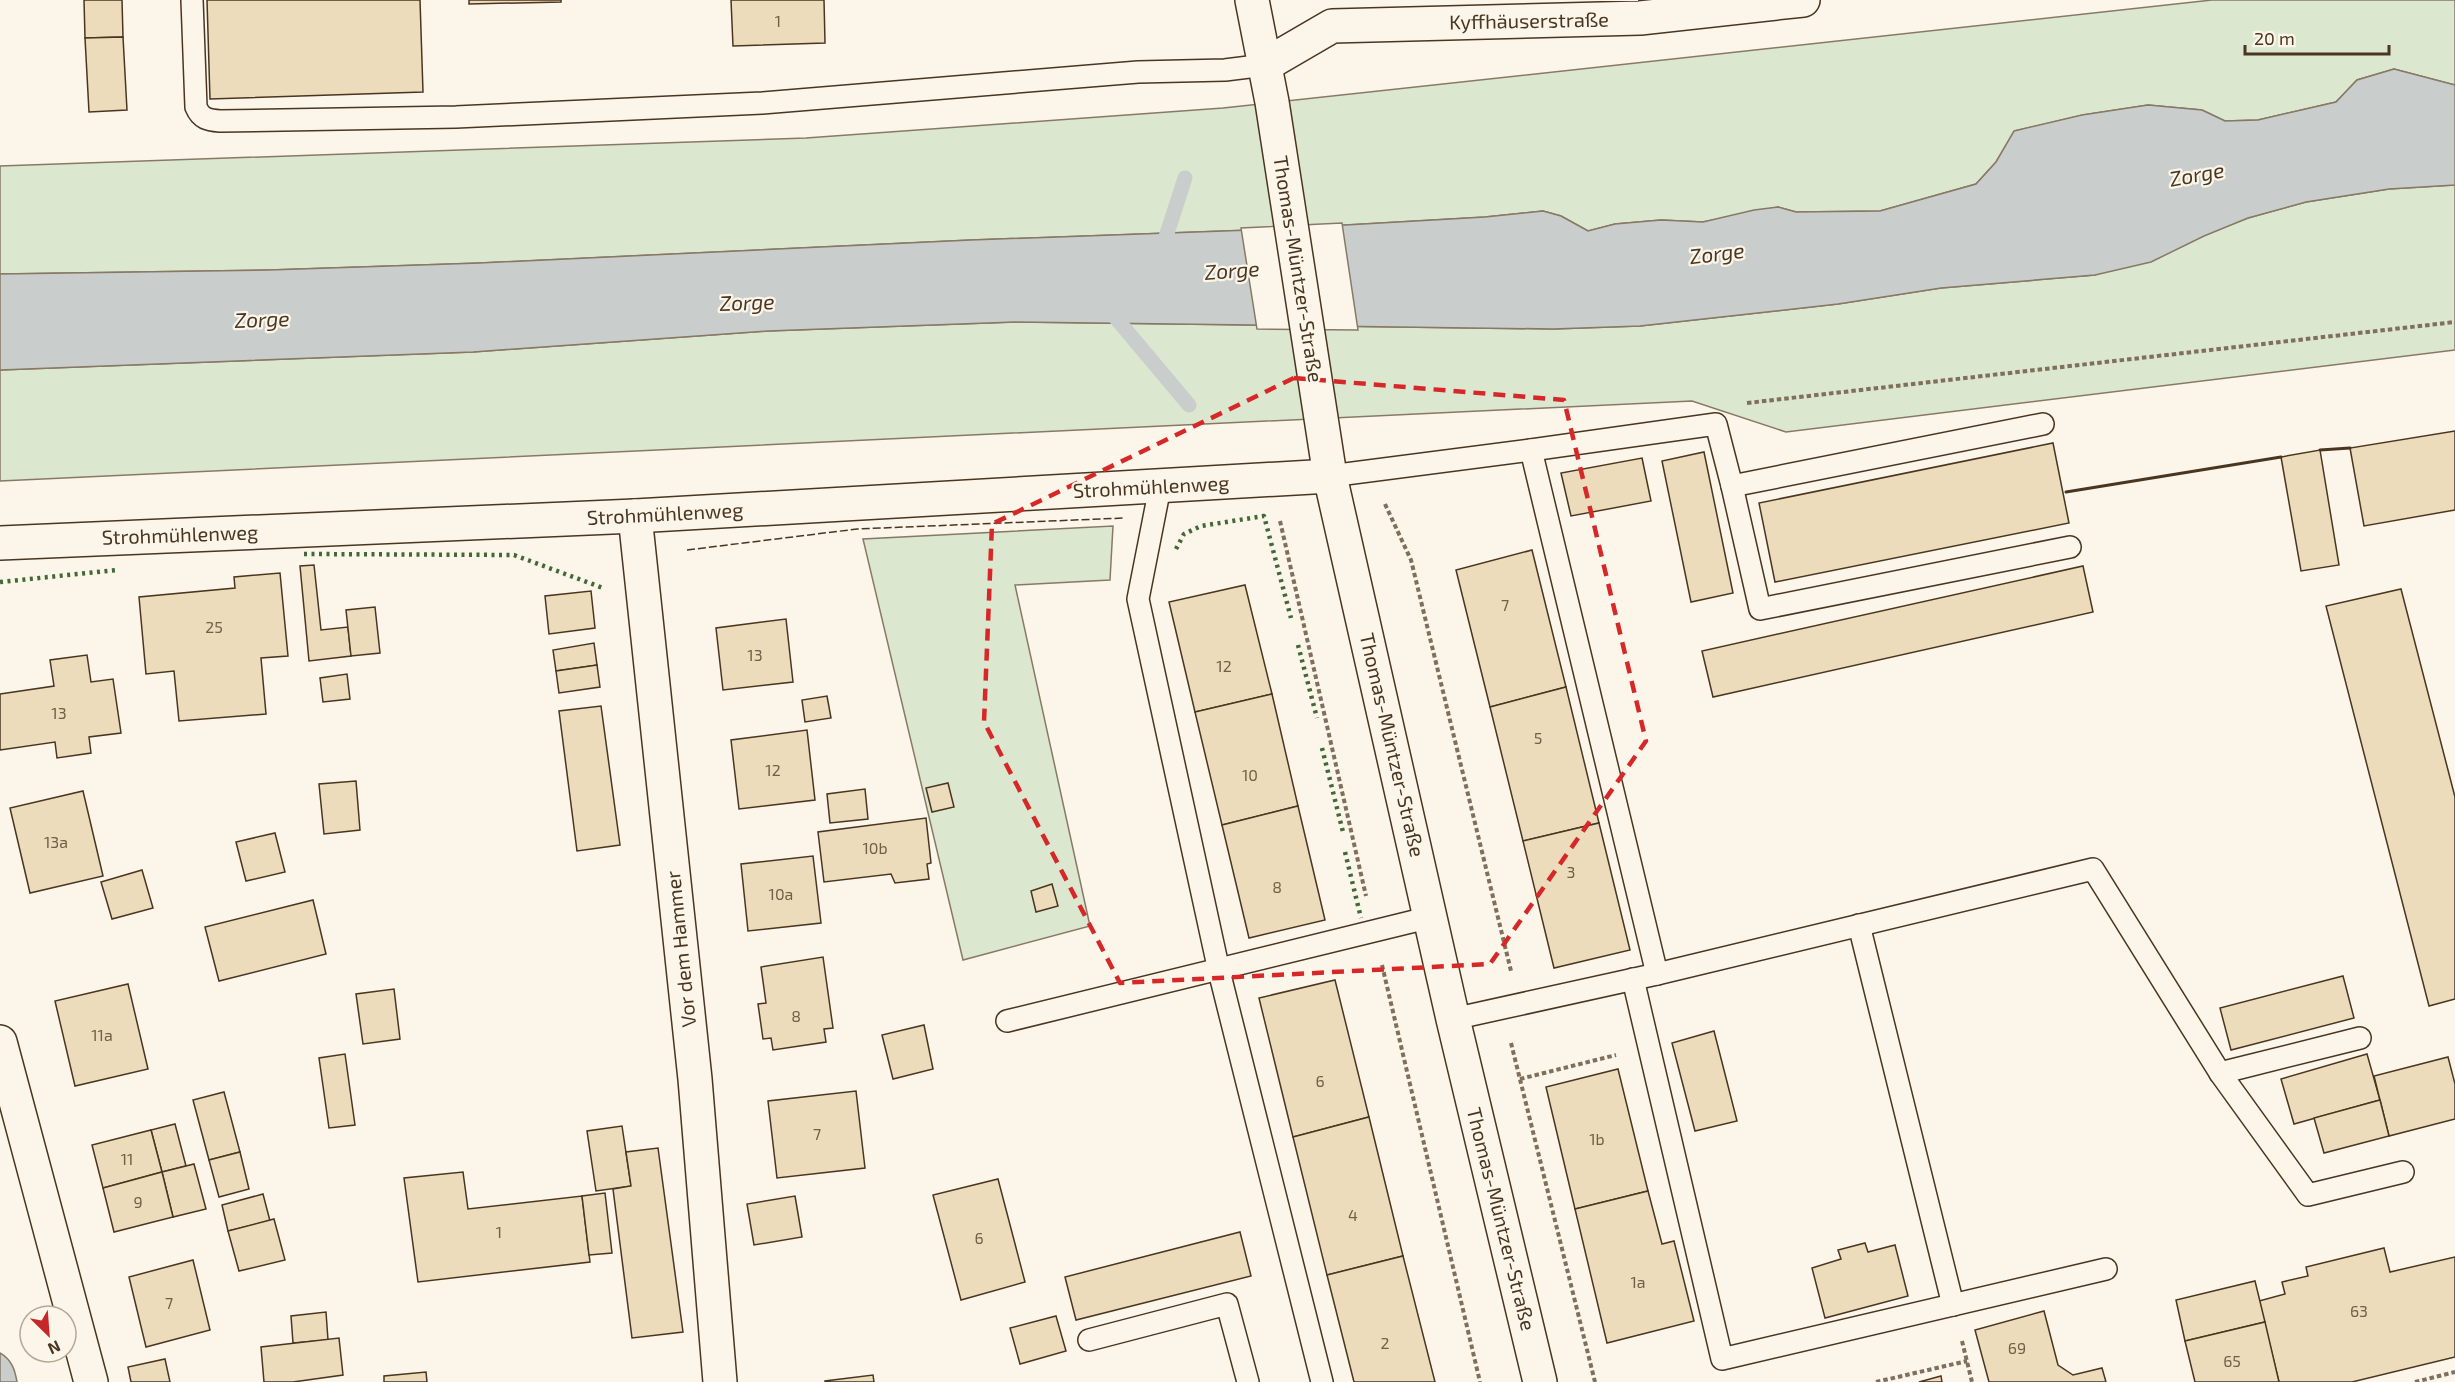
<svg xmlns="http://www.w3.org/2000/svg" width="2455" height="1382" font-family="'Exo 2',sans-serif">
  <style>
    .green { fill: #dce7d0; stroke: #887966; stroke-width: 1.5 }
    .water { fill: #c9cecd; stroke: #887966; stroke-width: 1.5 }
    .pier { fill: #fbf6e9; stroke: #887966; stroke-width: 1.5 }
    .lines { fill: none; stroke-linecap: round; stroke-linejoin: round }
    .stream { stroke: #c9cecd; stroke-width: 15 }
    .building { fill: #ecdcbc; stroke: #4a3520; stroke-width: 1.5 }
    .service-casing { stroke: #4a3520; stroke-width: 24 }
    .minor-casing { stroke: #4a3520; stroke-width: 36 }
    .path { stroke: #7f6f5c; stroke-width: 4; stroke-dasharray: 4.5 3; stroke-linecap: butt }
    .service { stroke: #fbf6e9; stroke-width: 21 }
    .minor { stroke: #fbf6e9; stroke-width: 33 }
    .hedge { stroke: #436837; stroke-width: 4.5; stroke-dasharray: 3 4.5; stroke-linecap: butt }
    .fence { stroke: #4a3520; stroke-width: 1.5; stroke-dasharray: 8 3; stroke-linecap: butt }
    .wall { stroke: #4a3520; stroke-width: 3 }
    .marked { fill: none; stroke: #d62828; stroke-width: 4.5; stroke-dasharray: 12 8; stroke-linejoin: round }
    .labels { text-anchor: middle; stroke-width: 4.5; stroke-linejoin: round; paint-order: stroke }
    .number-label { font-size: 16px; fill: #725f47 }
    .street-label { font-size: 20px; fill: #4a3520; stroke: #fbf6e9 }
    .water-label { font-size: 21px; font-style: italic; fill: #4a3520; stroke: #fbf6e9 }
  </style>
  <rect width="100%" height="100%" fill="#fbf6e9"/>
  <!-- green -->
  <g class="green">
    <polygon points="2212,0 2455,0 2455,85 2394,69 2357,80 2336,102 2258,120 2225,121 2202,110 2148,105 2083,115 2015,131 1996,162 1976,184 1880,211 1796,212 1778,207 1703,222 1661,220 1615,224 1588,231 1561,216 1543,211 1485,217 1276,229 971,240 480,263 269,270 0,274 0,166 806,138 1223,108"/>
    <polygon points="2455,185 2455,350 1786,432 1692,401 0,481 0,370 473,352 768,331 1015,322 1553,329 1640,326 1838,304 1941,288 2095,275 2248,218 2306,202 2389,189"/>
    <polygon points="1113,526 1110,580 1015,585 1090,926 963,960 863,539"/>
  </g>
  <!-- water -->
  <g class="water">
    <polygon points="2394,69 2455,85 2455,185 2389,189 2306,202 2248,218 2204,236 2151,262 2095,275 1941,288 1838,304 1640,326 1553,329 1015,322 768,331 473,352 0,370 0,274 269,270 480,263 971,240 1276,229 1485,217 1543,211 1561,216 1588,231 1615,224 1661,220 1703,222 1754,210 1778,207 1796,212 1880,211 1976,184 1996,162 2014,131 2082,115 2148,105 2202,110 2225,121 2258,120 2336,102 2357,80"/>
    <path d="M0,1353C12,1360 15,1370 17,1382H0Z"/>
  </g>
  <!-- pier -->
  <polygon class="pier" points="1342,223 1358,330 1257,329 1241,228"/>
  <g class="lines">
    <!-- stream -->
    <g class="stream">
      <polyline points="1161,252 1185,178"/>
      <polyline points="1110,311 1189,405"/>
    </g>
  </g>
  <!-- building -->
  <g class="building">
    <polygon points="84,0 122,0 123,37 85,38"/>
    <polygon points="207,0 420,0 423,92 210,99"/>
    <polygon points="469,0 561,0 561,2 469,4"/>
    <polygon points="731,0 824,0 825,43 733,46"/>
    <polygon points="123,37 127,110 89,112 85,38"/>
    <polygon points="2455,431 2455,510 2364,526 2350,448"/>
    <polygon points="2053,443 2069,523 1775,582 1759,503"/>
    <polygon points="2320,450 2339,565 2301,571 2281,457"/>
    <polygon points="1704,452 1733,593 1691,602 1662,461"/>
    <polygon points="1642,458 1651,501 1571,516 1561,473"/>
    <polygon points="1532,550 1566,687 1490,707 1456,570"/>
    <polygon points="314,565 321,630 348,627 351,656 309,661 300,566"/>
    <polygon points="2083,566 2093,612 1713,697 1702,651"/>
    <polygon points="280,573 288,656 261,658 266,714 179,721 174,671 146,674 139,597 235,588 234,577"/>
    <polygon points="1245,585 1272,694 1195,712 1169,602"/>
    <polygon points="2401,589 2455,797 2455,999 2429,1006 2326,606"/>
    <polygon points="591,591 595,628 549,634 545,596"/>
    <polygon points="375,607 380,653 351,656 346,610"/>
    <polygon points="786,619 793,682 723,690 716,628"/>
    <polygon points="594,643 597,665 556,671 553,650"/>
    <polygon points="87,655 91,682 113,679 121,733 89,737 91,753 57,758 55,742 0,750 0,694 54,686 50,660"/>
    <polygon points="597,665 600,687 559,693 556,671"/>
    <polygon points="347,674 350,699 323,702 320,678"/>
    <polygon points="1566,687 1599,823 1523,841 1490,707"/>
    <polygon points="1272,694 1298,806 1222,825 1195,712"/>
    <polygon points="827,696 831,718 805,722 802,700"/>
    <polygon points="601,706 620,845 577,851 559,711"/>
    <polygon points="807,730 815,800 739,809 731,740"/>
    <polygon points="356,781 360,830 324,834 319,784"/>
    <polygon points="948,783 954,807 932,812 926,788"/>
    <polygon points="865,789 868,819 830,823 827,794"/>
    <polygon points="83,791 103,876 30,893 10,808"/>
    <polygon points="1298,806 1325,920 1249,938 1222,825"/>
    <polygon points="926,818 931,863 927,864 929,879 895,883 891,874 824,882 818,832"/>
    <polygon points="1599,823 1630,950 1554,968 1523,841"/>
    <polygon points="275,833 285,872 246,881 236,842"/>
    <polygon points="813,856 821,923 748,931 741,864"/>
    <polygon points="142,870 153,908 112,919 101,882"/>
    <polygon points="1052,884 1058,906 1036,912 1031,891"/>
    <polygon points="313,900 326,954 219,981 205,927"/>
    <polygon points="823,957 833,1028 824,1029 826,1042 773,1050 771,1038 763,1039 758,1004 766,1003 761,967"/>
    <polygon points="2343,976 2354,1018 2231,1050 2220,1008"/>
    <polygon points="1335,980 1369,1117 1293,1137 1259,998"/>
    <polygon points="128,984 148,1069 75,1086 55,1001"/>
    <polygon points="394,989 400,1039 363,1044 356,994"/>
    <polygon points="924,1025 933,1069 893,1079 882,1035"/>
    <polygon points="1714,1031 1737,1121 1695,1131 1672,1043"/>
    <polygon points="345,1054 355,1125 329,1128 319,1058"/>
    <polygon points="2367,1054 2380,1100 2294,1124 2281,1079"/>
    <polygon points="2448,1057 2455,1084 2455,1119 2389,1136 2374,1076"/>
    <polygon points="1618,1069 1648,1191 1575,1209 1546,1087"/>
    <polygon points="856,1091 865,1168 777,1178 768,1101"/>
    <polygon points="224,1092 240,1152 209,1160 193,1100"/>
    <polygon points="2380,1100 2389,1136 2324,1153 2314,1118"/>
    <polygon points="1369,1117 1403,1256 1327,1275 1293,1137"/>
    <polygon points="175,1124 186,1166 162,1172 151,1130"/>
    <polygon points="622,1126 631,1186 596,1191 587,1131"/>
    <polygon points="151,1130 162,1172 103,1188 92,1145"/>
    <polygon points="658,1148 683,1332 632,1338 613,1189 631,1186 626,1152"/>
    <polygon points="240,1152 249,1189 219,1197 209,1160"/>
    <polygon points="194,1164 206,1209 173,1217 162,1172"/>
    <polygon points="162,1172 173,1217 114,1232 103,1188"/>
    <polygon points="463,1172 468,1209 582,1196 590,1262 418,1282 404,1178"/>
    <polygon points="998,1179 1025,1282 961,1300 933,1195"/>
    <polygon points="1648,1191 1662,1244 1674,1241 1694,1321 1607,1343 1575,1209"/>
    <polygon points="605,1193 612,1253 589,1255 582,1196"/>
    <polygon points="263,1194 270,1221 228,1231 222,1205"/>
    <polygon points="795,1196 802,1237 754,1245 747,1204"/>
    <polygon points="274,1219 285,1260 239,1271 228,1231"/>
    <polygon points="1240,1232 1251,1276 1076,1320 1065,1277"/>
    <polygon points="1865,1243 1868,1252 1895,1245 1908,1296 1825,1318 1812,1268 1841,1259 1838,1250"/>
    <polygon points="2384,1248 2390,1272 2455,1257 2455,1357 2352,1382 2279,1382 2259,1301 2285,1294 2282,1282 2308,1276 2306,1267"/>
    <polygon points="1403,1256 1435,1382 1354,1382 1327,1275"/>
    <polygon points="193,1260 210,1330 146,1347 129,1277"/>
    <polygon points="2255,1281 2265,1322 2185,1341 2176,1300"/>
    <polygon points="2044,1311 2058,1365 2073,1375 2102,1368 2106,1382 1989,1382 1975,1330"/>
    <polygon points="326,1312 328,1340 293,1343 291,1316"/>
    <polygon points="1056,1316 1066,1351 1020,1364 1010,1328"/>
    <polygon points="2265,1322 2279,1382 2195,1382 2185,1341"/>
    <polygon points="339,1338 343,1375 293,1382 264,1382 261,1347"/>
    <polygon points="165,1359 170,1382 131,1382 128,1367"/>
    <polygon points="426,1372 427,1382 384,1382 384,1376"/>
    <polygon points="873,1375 874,1382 825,1382 825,1381"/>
    <polygon points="1941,1376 1942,1382 1919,1382"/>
  </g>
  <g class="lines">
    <!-- service casing -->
    <g class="service-casing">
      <g id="service">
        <path d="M192,0L196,107C201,119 208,120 220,121L456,117L762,103L1138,72L1225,70L1265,65"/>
        <polyline points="1531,450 1657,974"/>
        <polyline points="1330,476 1531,450 1716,424 1732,486 2043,424"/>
        <polyline points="1732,486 1760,609 2070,547"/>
        <polyline points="1160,487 1138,599 1219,971 1322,1382"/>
        <polyline points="1859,925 1953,1305"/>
        <polyline points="1633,979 1722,1359 2106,1269"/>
        <polyline points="1453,1019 1657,974 2093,869 2220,1073 2308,1195 2403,1172"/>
        <polyline points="1007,1021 1431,917"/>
        <polyline points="2220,1073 2360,1038"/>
        <polyline points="1089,1340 1227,1304 1248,1382"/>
      </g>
    </g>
    <!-- minor casing -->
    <g class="minor-casing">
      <g id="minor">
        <polyline points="1252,0 1272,102 1330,476 1453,1019 1540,1382"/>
        <polyline points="1265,65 1332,26 1640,18 1803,0"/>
        <polyline points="635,516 695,1079 720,1382"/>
        <polyline points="0,543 635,516 1330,476"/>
        <polyline points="0,1042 91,1382"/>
      </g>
    </g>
    <!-- path -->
    <g class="path">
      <polyline points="1747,403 2455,322"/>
      <polyline points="1385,504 1411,560 1511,971"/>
      <polyline points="1280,521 1366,896"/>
      <polyline points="1382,965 1480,1382"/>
      <polyline points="1511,1043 1595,1382"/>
      <polyline points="1520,1079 1616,1055"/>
      <polyline points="1962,1341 1972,1382"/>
      <polyline points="1876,1382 1967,1361"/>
      <polyline points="2415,1382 2455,1372"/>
    </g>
    <!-- service -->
    <use href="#service" class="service"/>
    <!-- minor -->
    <use href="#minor" class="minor"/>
    <!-- hedge -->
    <g class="hedge">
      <polyline points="1176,549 1184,534 1201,526 1264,516 1291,618"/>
      <polyline points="304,554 514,555 603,588"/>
      <polyline points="0,582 117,570"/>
      <polyline points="1298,645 1317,718"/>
      <polyline points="1322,748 1343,832"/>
      <polyline points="1345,852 1361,918"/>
    </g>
    <!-- fence -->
    <polyline class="fence" points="687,550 857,529 1124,518"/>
    <!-- wall -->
    <g class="wall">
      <polyline points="2320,450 2350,448"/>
      <polyline points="2066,492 2281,457"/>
    </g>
  </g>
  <!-- marked area -->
  <path class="marked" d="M1294,378L1564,400L1646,741L1490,964L1120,983L984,722L992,524Z"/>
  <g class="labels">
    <!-- number labels -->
    <g class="number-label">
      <text x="778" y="27">1</text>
      <text x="1505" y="611">7</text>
      <text x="214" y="633">25</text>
      <text x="755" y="661">13</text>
      <text x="1224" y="672">12</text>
      <text x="59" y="719">13</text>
      <text x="1538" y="744">5</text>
      <text x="773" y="776">12</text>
      <text x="1250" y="781">10</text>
      <text x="56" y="848">13a</text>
      <text x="875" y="854">10b</text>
      <text x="1571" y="878">3</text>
      <text x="1277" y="893">8</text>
      <text x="781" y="900">10a</text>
      <text x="796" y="1022">8</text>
      <text x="102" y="1041">11a</text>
      <text x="1320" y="1087">6</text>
      <text x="817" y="1140">7</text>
      <text x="1597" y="1145">1b</text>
      <text x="127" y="1165">11</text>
      <text x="138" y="1208">9</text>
      <text x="1353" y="1221">4</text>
      <text x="499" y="1238">1</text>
      <text x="979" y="1244">6</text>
      <text x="1638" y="1288">1a</text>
      <text x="169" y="1309">7</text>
      <text x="2359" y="1317">63</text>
      <text x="1385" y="1349">2</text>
      <text x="2017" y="1354">69</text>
      <text x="2232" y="1367">65</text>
    </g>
    <!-- street labels -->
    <g class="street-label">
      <text transform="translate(1529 21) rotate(-1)" y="7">Kyffhäuserstraße</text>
      <text transform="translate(1298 269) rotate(81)" y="7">Thomas-Müntzer-Straße</text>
      <text transform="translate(1151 487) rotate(-3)" y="7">Strohmühlenweg</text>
      <text transform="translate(665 514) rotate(-3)" y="7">Strohmühlenweg</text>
      <text transform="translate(180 535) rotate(-2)" y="7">Strohmühlenweg</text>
      <text transform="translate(1392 745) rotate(77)" y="7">Thomas-Müntzer-Straße</text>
      <text transform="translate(681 949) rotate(-96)" y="7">Vor dem Hammer</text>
      <text transform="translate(1501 1219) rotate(76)" y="7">Thomas-Müntzer-Straße</text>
    </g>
    <!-- water labels -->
    <g class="water-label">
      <text transform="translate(2197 175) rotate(-10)" y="7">Zorge</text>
      <text transform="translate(1717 254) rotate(-7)" y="7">Zorge</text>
      <text transform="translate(1232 271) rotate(-4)" y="7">Zorge</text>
      <text transform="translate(747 303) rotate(-2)" y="7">Zorge</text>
      <text transform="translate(262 320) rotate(-2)" y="7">Zorge</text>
    </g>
  </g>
  <!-- north arrow -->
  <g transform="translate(48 1334) rotate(155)"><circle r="28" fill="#fbf6e9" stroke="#b4a999" stroke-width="1.5"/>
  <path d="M0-4.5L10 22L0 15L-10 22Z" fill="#c62828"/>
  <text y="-9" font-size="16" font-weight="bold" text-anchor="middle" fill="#4a3520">N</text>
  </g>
  <!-- scale -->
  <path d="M2245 45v9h144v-9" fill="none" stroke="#4a3520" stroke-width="3"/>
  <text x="2254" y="45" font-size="18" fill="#4a3520" stroke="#fbf6e9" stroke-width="4.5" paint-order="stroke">20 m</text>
</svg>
